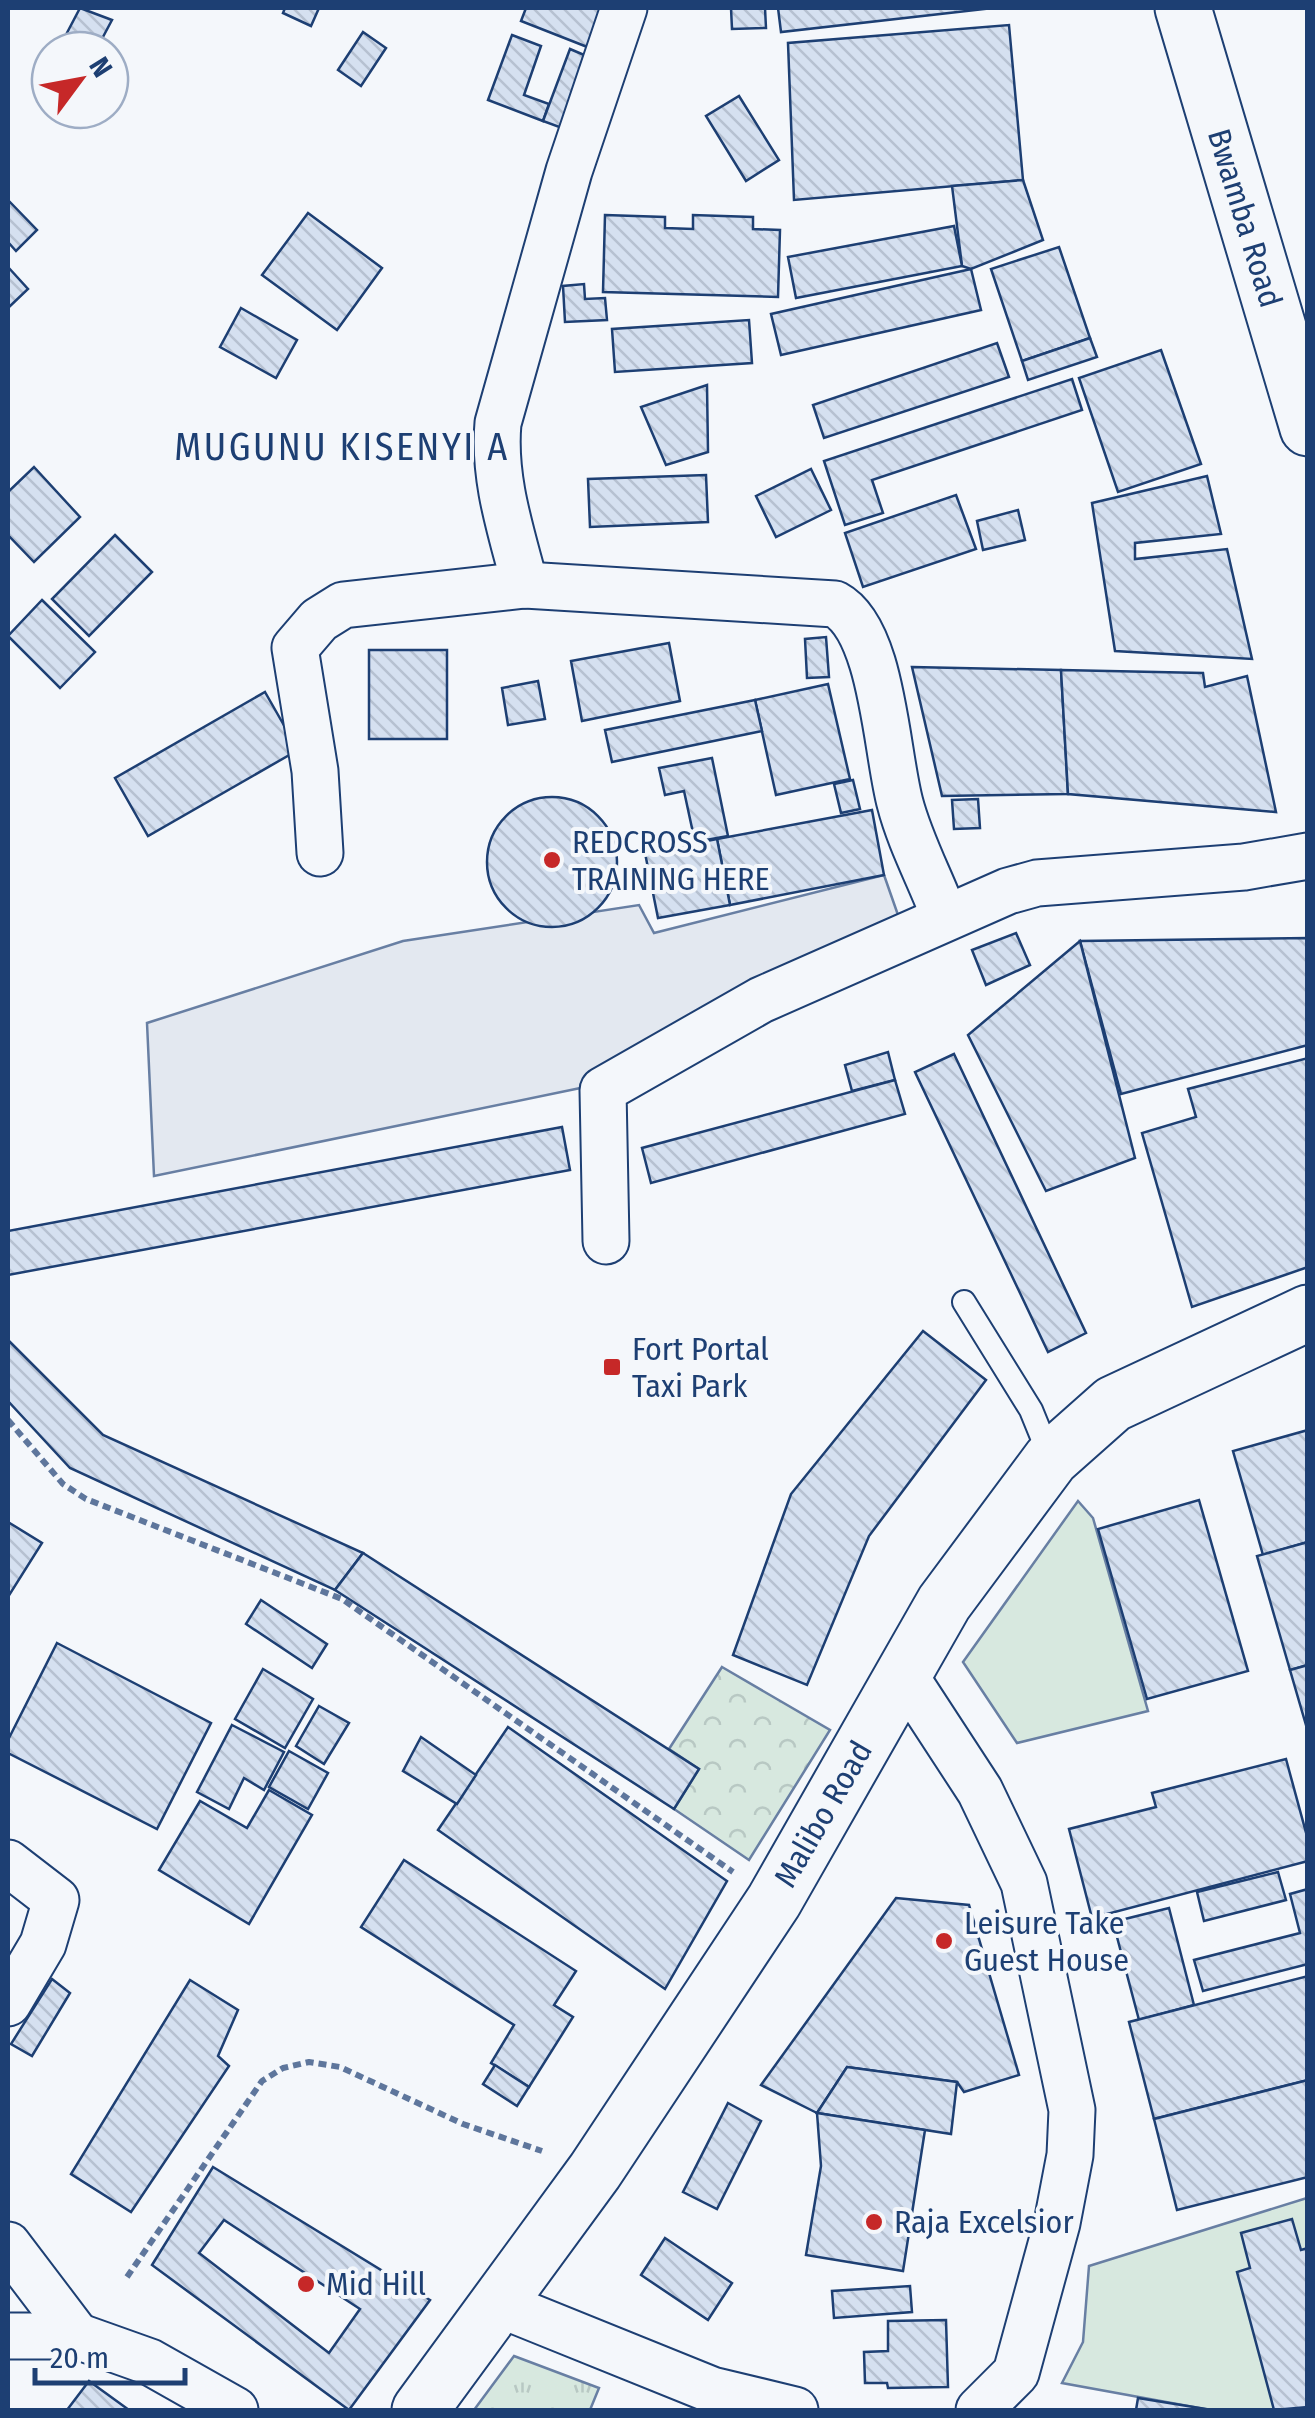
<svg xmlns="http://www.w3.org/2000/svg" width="1315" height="2418" font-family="'Fira Sans Condensed',sans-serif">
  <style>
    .grass { fill: url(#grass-tufts); stroke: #687fa3; stroke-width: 2.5 }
    .forest { fill: url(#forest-crowns); stroke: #687fa3; stroke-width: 2.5 }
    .garden { fill: #d7e8df; stroke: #687fa3; stroke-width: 2.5 }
    .parking { fill: #e3e8f0; stroke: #687fa3; stroke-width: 2.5 }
    .building { fill: url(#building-back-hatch); stroke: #1d3f73; stroke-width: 2.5; fill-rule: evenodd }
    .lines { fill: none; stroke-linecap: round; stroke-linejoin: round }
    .service-casing { stroke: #1d3f73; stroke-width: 26 }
    .minor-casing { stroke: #1d3f73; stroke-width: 49 }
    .tertiary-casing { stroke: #1d3f73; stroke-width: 59 }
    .primary-casing { stroke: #1d3f73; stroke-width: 59 }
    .path { stroke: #5e769c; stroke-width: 6; stroke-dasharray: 8 5; stroke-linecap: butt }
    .service { stroke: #f4f7fb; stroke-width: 22 }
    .minor { stroke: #f4f7fb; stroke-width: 45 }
    .tertiary { stroke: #f4f7fb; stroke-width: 55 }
    .primary { stroke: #f4f7fb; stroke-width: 55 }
    .poi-dot { fill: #c62828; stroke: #f4f7fb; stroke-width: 4 }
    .labels { text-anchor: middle; stroke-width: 8; stroke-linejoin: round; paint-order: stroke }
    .street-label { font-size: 32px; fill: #1d3f73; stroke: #f4f7fb }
    .poi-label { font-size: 32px; fill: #1d3f73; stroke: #f4f7fb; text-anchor: start }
    .quarter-label { font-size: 38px; letter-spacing: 2.5px; fill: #1d3f73; stroke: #f4f7fb }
  </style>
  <defs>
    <pattern id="grass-tufts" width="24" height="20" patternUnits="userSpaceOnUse" patternTransform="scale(2.5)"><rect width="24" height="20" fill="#d7e8df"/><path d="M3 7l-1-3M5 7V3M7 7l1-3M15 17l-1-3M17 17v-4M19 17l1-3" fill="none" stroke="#b8c8c3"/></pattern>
    <pattern id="forest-crowns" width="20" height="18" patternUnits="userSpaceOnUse" patternTransform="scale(2.5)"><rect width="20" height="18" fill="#d7e8df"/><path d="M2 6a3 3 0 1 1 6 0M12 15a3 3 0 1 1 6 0" fill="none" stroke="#b8c8c3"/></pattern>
    <pattern id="building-back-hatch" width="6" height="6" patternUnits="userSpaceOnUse" patternTransform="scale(2.5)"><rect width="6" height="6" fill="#d5e0f0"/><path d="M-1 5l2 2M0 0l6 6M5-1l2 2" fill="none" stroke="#b6c1d1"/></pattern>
  </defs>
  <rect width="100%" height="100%" fill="#f4f7fb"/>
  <!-- grass -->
  <polygon class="grass" points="514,2356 599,2388 590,2410 474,2410"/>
  <!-- forest -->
  <polygon class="forest" points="722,1667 830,1730 749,1860 674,1809 699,1769 669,1749"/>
  <!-- garden -->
  <g class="garden">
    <polygon points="1078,1501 1093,1518 1148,1711 1017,1743 963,1662"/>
    <polygon points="1307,2198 1307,2410 1210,2410 1062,2383 1083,2342 1089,2266"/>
  </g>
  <!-- parking -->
  <polygon class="parking" points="884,875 898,915 590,1086 154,1176 147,1023 403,941 639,905 654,933"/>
  <!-- building -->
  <g class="building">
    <polygon points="80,8 112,20 96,50 58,50"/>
    <polygon points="285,8 319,8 311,26 283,13"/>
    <polygon points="526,8 610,8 595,50 521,21"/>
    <polygon points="731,8 765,8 766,28 732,29"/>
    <polygon points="778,8 993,8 781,32"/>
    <polygon points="1009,25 1023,180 794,200 788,43"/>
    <polygon points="363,32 386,48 361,86 338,70"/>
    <polygon points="512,35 541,46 524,95 549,104 543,121 488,100"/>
    <polygon points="570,49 596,60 570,131 543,121"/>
    <polygon points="739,96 779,160 746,181 706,116"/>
    <polygon points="1023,180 1043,240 971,269 962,266 952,186"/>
    <polygon points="8,200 37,230 16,251 8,242"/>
    <polygon points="308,213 382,268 337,330 262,275"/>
    <polygon points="605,215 665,217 665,228 693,229 693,215 753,217 753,229 780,230 778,297 603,292"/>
    <polygon points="954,226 962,266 796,298 788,257"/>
    <polygon points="1059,247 1090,338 1022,361 991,269"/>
    <polygon points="8,267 28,289 8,308"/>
    <polygon points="971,269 981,310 781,355 771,314"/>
    <polygon points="584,284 585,299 605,298 607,320 565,322 563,286"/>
    <polygon points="241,308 297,340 276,378 220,347"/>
    <polygon points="749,320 752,363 615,372 612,329"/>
    <polygon points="1090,338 1097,357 1028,380 1022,361"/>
    <polygon points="997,343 1009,377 824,438 813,405"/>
    <polygon points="1161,350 1201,464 1118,492 1079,378"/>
    <polygon points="1072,379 1082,410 872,480 883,513 845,525 824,461"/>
    <polygon points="707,385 708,452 666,465 641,407"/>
    <polygon points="34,467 80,517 34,562 8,535 8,492"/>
    <polygon points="811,469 831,510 776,537 756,496"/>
    <polygon points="706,475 708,522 590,527 588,479"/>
    <polygon points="1207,476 1221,534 1135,543 1135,559 1227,549 1252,659 1115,651 1092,503"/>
    <polygon points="956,495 976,549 863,587 845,533"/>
    <polygon points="1018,510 1025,540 983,550 977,521"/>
    <polygon points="115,535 152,572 89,636 52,599"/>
    <polygon points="42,600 95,652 60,688 8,636"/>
    <polygon points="826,637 829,677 807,678 805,639"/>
    <polygon points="669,643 680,701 582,721 571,661"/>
    <rect x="369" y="650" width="78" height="89"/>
    <polygon points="912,667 1061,670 1068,794 942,796"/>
    <polygon points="1061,670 1203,673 1205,687 1247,676 1276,812 1068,794"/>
    <polygon points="538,681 545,719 508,725 502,688"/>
    <polygon points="828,684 850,779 776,795 755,700"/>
    <polygon points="265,692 298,750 148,836 115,778"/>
    <polygon points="755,700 762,731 612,762 605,730"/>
    <polygon points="712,758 728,836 695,842 684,791 665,795 659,768"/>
    <polygon points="853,780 860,809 841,813 834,784"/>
    <circle cx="552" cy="862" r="65"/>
    <polygon points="978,799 980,828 954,829 952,800"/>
    <polygon points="872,810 884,875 730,905 717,839"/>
    <polygon points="717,839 730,905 658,918 645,853"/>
    <polygon points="1016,933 1030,965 986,985 972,950"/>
    <polygon points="1308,938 1308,1045 1121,1094 1080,941"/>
    <polygon points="1080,941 1135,1158 1046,1191 968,1035"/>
    <polygon points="888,1052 895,1080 852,1091 845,1065"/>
    <polygon points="954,1054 1086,1333 1048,1352 915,1072"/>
    <polygon points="1308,1058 1308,1267 1192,1307 1142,1133 1196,1117 1188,1089"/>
    <polygon points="895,1080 905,1114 651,1183 642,1148"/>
    <polygon points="562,1127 570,1170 8,1275 8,1231"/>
    <polygon points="923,1331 986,1380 869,1536 807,1685 733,1655 791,1494"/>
    <polygon points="8,1340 103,1435 363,1553 335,1590 70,1468 8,1401"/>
    <polygon points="1308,1430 1308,1542 1263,1555 1233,1451"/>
    <polygon points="1199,1500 1248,1671 1147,1699 1098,1529"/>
    <polygon points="8,1522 42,1543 8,1597"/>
    <polygon points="1308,1542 1308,1665 1290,1670 1257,1556"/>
    <polygon points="363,1553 699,1769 674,1809 335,1590"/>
    <polygon points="261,1600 327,1644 312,1668 246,1624"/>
    <polygon points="57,1643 211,1723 157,1829 8,1753 8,1740"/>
    <polygon points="1308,1665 1308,1732 1290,1670"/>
    <polygon points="263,1669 313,1699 285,1748 235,1719"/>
    <polygon points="319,1706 349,1723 324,1764 296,1746"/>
    <polygon points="232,1725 284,1752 264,1790 244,1778 229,1809 197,1792"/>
    <polygon points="508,1727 727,1881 665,1989 438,1830"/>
    <polygon points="421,1737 476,1775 457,1804 403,1771"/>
    <polygon points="289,1751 328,1773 308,1809 269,1787"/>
    <polygon points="1286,1759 1308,1840 1308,1861 1092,1918 1069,1829 1156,1807 1152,1793"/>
    <polygon points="269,1790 312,1815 249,1924 159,1870 200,1801 247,1828"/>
    <polygon points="404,1860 576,1971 554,2005 573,2017 529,2087 491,2063 514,2025 361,1927"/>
    <polygon points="1278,1872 1286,1900 1204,1921 1197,1892"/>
    <polygon points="1308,1889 1308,1964 1203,1991 1194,1960 1300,1933 1290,1894"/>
    <polygon points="896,1898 969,1905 1019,2075 964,2092 957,2082 847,2067 817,2113 761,2085"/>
    <polygon points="1169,1908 1194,2005 1139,2020 1113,1922"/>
    <polygon points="1308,1976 1308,2080 1154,2119 1129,2022"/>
    <polygon points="52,1979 70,1993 32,2056 11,2044"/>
    <polygon points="190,1980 238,2010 218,2056 229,2066 131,2212 71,2174"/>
    <polygon points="495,2065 529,2087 517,2106 483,2084"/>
    <polygon points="847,2067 957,2082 951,2134 817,2113"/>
    <polygon points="1308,2080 1308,2177 1177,2210 1154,2119"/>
    <polygon points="728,2103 761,2121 717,2209 683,2192"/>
    <polygon points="817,2113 925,2130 903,2271 806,2255 821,2166"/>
    <path d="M213,2167L430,2300L349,2410L152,2265ZM224,2220L360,2309L329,2353L199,2253Z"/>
    <polygon points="1292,2219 1301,2250 1308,2248 1308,2407 1274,2410 1237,2272 1250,2268 1241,2233"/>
    <polygon points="665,2238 732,2283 708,2320 641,2275"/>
    <polygon points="910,2286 912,2312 834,2318 832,2291"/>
    <polygon points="946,2320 948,2387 888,2388 887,2383 865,2383 864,2352 888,2351 888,2321"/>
    <polygon points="89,2381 129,2410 67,2410"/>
    <polygon points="1138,2398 1212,2410 1136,2410"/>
  </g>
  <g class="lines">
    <!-- service casing -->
    <g class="service-casing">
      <polyline id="service" points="964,1302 1031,1410 1051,1459"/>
    </g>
    <!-- minor casing -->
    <g class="minor-casing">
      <g id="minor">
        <path d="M525,585C511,531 493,479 498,423L569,171L624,8"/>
        <path d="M320,853L315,771L295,648L319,620L343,605L525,585L835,604C883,630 886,751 900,803C910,842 931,880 945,918"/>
        <polyline points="606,1241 603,1090 761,1000 1008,891 1037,883 1244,867 1308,856"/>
        <polyline points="903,1673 980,1791 1024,1883 1072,2110 1070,2155 1057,2223 1016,2373 979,2410"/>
        <polyline points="8,1863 56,1900 43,1944 8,2003"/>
        <polyline points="8,2245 77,2336"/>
        <polyline points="499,2304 712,2390 795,2410"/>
        <polyline points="8,2336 77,2336 150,2362 235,2410"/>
      </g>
    </g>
    <!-- tertiary casing -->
    <g class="tertiary-casing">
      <polyline id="tertiary" points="420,2410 595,2171 774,1901 944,1603 1051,1459 1113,1404 1308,1313"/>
    </g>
    <!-- primary casing -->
    <g class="primary-casing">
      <polyline id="primary" points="1183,8 1308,428"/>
    </g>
    <!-- path -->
    <g class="path">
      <polyline points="8,1420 63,1484 86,1499 342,1599 733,1872"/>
      <polyline points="127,2277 262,2081 283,2068 309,2062 340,2067 463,2124 542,2151"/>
    </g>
    <!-- service -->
    <use href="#service" class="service"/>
    <!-- minor -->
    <use href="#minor" class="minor"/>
    <!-- tertiary -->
    <use href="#tertiary" class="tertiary"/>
    <!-- primary -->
    <use href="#primary" class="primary"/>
  </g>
  <!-- markers -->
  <g class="poi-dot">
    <circle cx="552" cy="860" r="10"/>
    <rect x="602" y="1357" width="20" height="20" rx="5"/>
    <circle cx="944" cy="1941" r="10"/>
    <circle cx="874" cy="2222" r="10"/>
    <circle cx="306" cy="2284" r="10"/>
  </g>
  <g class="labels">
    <!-- street labels -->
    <g class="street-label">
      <text transform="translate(1245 218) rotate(73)" y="11">Bwamba Road</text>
      <text transform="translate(823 1814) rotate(-60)" y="11">Malibo Road</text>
    </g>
    <!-- poi labels -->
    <g class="poi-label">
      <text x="572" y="853">REDCROSS<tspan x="572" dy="37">TRAINING HERE</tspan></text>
      <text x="632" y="1360">Fort Portal<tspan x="632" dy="37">Taxi Park</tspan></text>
      <text x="964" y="1934">Leisure Take<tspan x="964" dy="37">Guest House</tspan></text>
      <text x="894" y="2233">Raja Excelsior</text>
      <text x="326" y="2295">Mid Hill</text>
    </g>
    <!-- quarter labels -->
    <g class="quarter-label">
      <text x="342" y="460">MUGUNU KISENYI A</text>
    </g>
  </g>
  <!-- border -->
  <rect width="1315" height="2418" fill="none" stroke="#1d3f73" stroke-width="20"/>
  <!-- north arrow -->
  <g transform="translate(80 80) rotate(58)"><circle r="48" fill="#f4f7fb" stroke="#9eadc5" stroke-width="2.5"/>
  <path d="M0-8L18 38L0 25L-18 38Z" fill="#c62828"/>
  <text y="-15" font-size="28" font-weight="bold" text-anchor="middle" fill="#1d3f73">N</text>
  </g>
  <!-- scale -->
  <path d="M35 2368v15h150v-15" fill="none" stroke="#1d3f73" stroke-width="5"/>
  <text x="50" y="2368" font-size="30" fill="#1d3f73" stroke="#f4f7fb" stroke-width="8" paint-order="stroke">20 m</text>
</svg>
